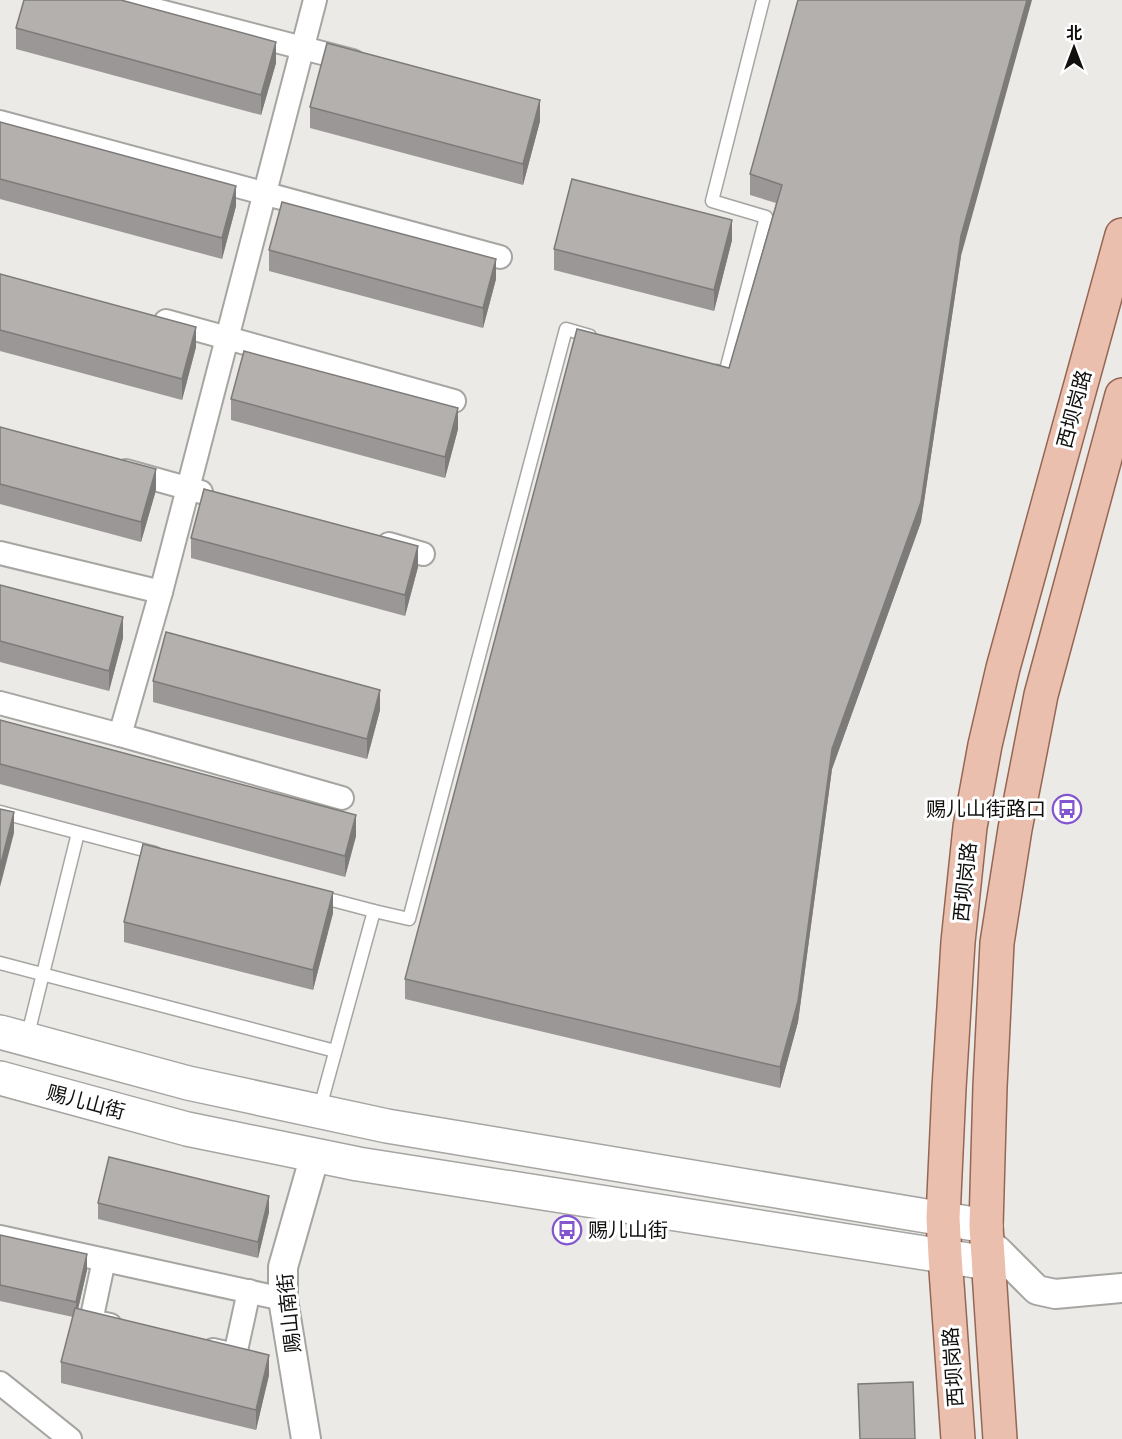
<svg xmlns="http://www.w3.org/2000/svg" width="1122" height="1439" font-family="'Zilla Slab','Noto Sans SC',serif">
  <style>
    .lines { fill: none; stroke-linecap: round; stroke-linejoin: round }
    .service-casing { stroke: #a6a5a2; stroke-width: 15 }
    .minor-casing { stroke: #a6a5a2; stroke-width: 26 }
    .tertiary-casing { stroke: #a6a5a2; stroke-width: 32 }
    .secondary-casing { stroke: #a6a5a2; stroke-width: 36 }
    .primary-casing { stroke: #956653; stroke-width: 36 }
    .service { stroke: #fff; stroke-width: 12 }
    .minor { stroke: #fff; stroke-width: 22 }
    .tertiary { stroke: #fff; stroke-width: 28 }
    .secondary { stroke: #fff; stroke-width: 33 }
    .primary { stroke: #ebbfae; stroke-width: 33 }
    .wall { fill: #9a9796 }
    .shaded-wall { fill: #7d7b7a }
    .building { fill: #b3b0ae; stroke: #7d7b7a; stroke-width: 1.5 }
    .labels { text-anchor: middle; stroke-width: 6; stroke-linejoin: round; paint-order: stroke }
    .street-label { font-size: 20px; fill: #10100e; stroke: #fff }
    .poi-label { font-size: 20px; fill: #10100e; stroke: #fff; text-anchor: end }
  </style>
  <rect width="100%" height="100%" fill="#ebeae7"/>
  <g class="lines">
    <!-- service casing -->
    <g class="service-casing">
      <g id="service">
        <polyline points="717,371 725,374 766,217 712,201 763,0"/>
        <polyline points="0,812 155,853"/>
        <polyline points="317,896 374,911"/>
        <polyline points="0,963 335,1051"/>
        <polyline points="27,1038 78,833"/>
        <polyline points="319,1111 374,911 409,919 566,329 590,336"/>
      </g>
    </g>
    <!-- minor casing -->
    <g class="minor-casing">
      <g id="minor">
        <polyline points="117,0 353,61"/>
        <polyline points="0,122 500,257"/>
        <polyline points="166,321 454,401"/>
        <polyline points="126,471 201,492"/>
        <polyline points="389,544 423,554"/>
        <polyline points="0,553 161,592 315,0"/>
        <polyline points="161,592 120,735 342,798"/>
        <polyline points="0,703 120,735"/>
        <polyline points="0,1237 283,1299"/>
        <polyline points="104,1260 91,1321 110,1325"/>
        <polyline points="213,1350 235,1355 249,1291"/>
        <polyline points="0,1383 70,1439"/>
      </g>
    </g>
    <!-- tertiary casing -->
    <g class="tertiary-casing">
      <g id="tertiary">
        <polyline points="987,1248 997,1250 1037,1290 1055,1294 1122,1288"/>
        <polyline points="306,1439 283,1299 283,1267 315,1155"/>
      </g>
    </g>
    <!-- secondary casing -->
    <g class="secondary-casing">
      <g id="secondary">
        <polyline points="0,1032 188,1083 387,1126 986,1226"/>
        <polyline points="0,1078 187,1129 358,1164 988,1263"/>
      </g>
    </g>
    <!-- primary casing -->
    <g class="primary-casing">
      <g id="primary">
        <polyline points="958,1439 945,1256 943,1218 949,1088 958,942 970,827 985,745 1003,668 1122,235"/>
        <polyline points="1000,1439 986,1226 990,1087 997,943 1015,829 1041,695 1122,395"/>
      </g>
    </g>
    <!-- service -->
    <use href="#service" class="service"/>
    <!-- minor -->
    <use href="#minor" class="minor"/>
    <!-- tertiary -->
    <use href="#tertiary" class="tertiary"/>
    <!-- secondary -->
    <use href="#secondary" class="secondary"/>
    <!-- primary -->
    <use href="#primary" class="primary"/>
  </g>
  <!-- wall -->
  <g class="wall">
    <polygon points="798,0 961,256 921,522 832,769 798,1022 780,1088 405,999 405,979 729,368 776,203 750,195 750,174"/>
    <polygon points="16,28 276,63 261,115 16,49"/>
    <polygon points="310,107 540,121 523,185 310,128"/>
    <polygon points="0,122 236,206 222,259 0,199"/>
    <polygon points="732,240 714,311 554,270 554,249"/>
    <polygon points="269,250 496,279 483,328 269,271"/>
    <polygon points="0,274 196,347 182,400 0,351"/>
    <polygon points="231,399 458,429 445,478 231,420"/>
    <polygon points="0,427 156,490 141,542 0,504"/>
    <polygon points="191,538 418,567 405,616 191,558"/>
    <polygon points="0,585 123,638 109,691 0,662"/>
    <polygon points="153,681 380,710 367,759 153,702"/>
    <polygon points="0,720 356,836 345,877 0,784"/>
    <polygon points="333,913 313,990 124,942 124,922"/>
    <polygon points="98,1203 269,1212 258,1258 98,1219"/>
    <polygon points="0,1235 87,1270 78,1309 269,1375 256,1430 61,1383 61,1362 73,1317 0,1301"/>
  </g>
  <!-- shaded-wall -->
  <g class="shaded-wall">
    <polygon points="1027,0 1032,0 961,256 921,522 832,769 798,1022 780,1088 780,1067 832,749 961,236"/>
    <polygon points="276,42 276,63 261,115 261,95"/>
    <polygon points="540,100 540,121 523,185 523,164"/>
    <polygon points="236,186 236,206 222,259 222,238"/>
    <polygon points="732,220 732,240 714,311 714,290"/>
    <polygon points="496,259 496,279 483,328 483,308"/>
    <polygon points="196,327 196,347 182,400 182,379"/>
    <polygon points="458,408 458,429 445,478 445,457"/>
    <polygon points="156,469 156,490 141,542 141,522"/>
    <polygon points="418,546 418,567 405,616 405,595"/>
    <polygon points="123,617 123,638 109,691 109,671"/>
    <polygon points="380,690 380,710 367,759 367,739"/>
    <polygon points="14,812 14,833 0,887 0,867"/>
    <polygon points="356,815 356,836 345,877 345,856"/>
    <polygon points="333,892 333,913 313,990 313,970"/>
    <polygon points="269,1196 269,1212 258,1258 258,1242"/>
    <polygon points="87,1254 87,1270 76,1318 76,1302"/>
    <polygon points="269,1355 269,1375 256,1430 256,1410"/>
  </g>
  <!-- building -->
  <g class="building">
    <polygon points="24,0 121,0 276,42 261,95 16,28"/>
    <polygon points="798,0 1027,0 961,236 921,502 832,749 798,1001 780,1067 405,979 577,329 729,368 782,185 750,174"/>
    <polygon points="327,43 540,100 523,164 310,107"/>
    <polygon points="0,122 236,186 222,238 0,179"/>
    <polygon points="572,179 732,220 714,290 554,249"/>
    <polygon points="282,202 496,259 483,308 269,250"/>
    <polygon points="0,274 196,327 182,379 0,330"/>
    <polygon points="244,351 458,408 445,457 231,399"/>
    <polygon points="0,427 156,469 141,522 0,484"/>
    <polygon points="204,489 418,546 405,595 191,538"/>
    <polygon points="0,585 123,617 109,671 0,641"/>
    <polygon points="166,632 380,690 367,739 153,681"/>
    <polygon points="0,720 356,815 345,856 0,764"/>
    <polygon points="0,809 14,812 0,867"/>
    <polygon points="143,844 333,892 313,970 124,922"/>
    <polygon points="109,1157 269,1196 258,1242 98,1203"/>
    <polygon points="0,1235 87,1254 76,1302 0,1285"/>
    <polygon points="75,1308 269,1355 256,1410 61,1362"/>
    <polygon points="913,1382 915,1439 860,1439 858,1384"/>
  </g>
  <!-- icons -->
  <defs>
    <g id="bus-ring" transform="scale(1.5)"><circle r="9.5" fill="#fff" stroke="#8355ce" stroke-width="1.5"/><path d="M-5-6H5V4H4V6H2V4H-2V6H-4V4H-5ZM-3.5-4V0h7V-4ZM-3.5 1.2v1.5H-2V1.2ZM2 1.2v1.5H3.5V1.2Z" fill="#8355ce"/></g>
  </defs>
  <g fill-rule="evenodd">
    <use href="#bus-ring" x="1067" y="809"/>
    <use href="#bus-ring" x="567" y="1230"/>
  </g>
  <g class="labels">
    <!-- street labels -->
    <g class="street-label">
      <text transform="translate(1074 409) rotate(-75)" y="7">西坝岗路</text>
      <text transform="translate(965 882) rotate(-84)" y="7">西坝岗路</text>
      <text transform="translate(86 1102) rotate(15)" y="7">赐儿山街</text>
      <text transform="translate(289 1313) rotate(-96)" y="7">赐山南街</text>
      <text transform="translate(953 1367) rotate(-94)" y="7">西坝岗路</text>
    </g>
    <!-- poi labels -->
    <g class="poi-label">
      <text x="1046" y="816">赐儿山街路口</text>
      <text x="588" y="1237" text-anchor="start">赐儿山街</text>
    </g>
  </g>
  <!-- north arrow -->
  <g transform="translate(1074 48)" stroke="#ffffff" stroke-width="4.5" paint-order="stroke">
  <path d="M0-4.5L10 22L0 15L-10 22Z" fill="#10100e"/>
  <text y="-9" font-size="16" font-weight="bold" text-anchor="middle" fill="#10100e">北</text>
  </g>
</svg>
